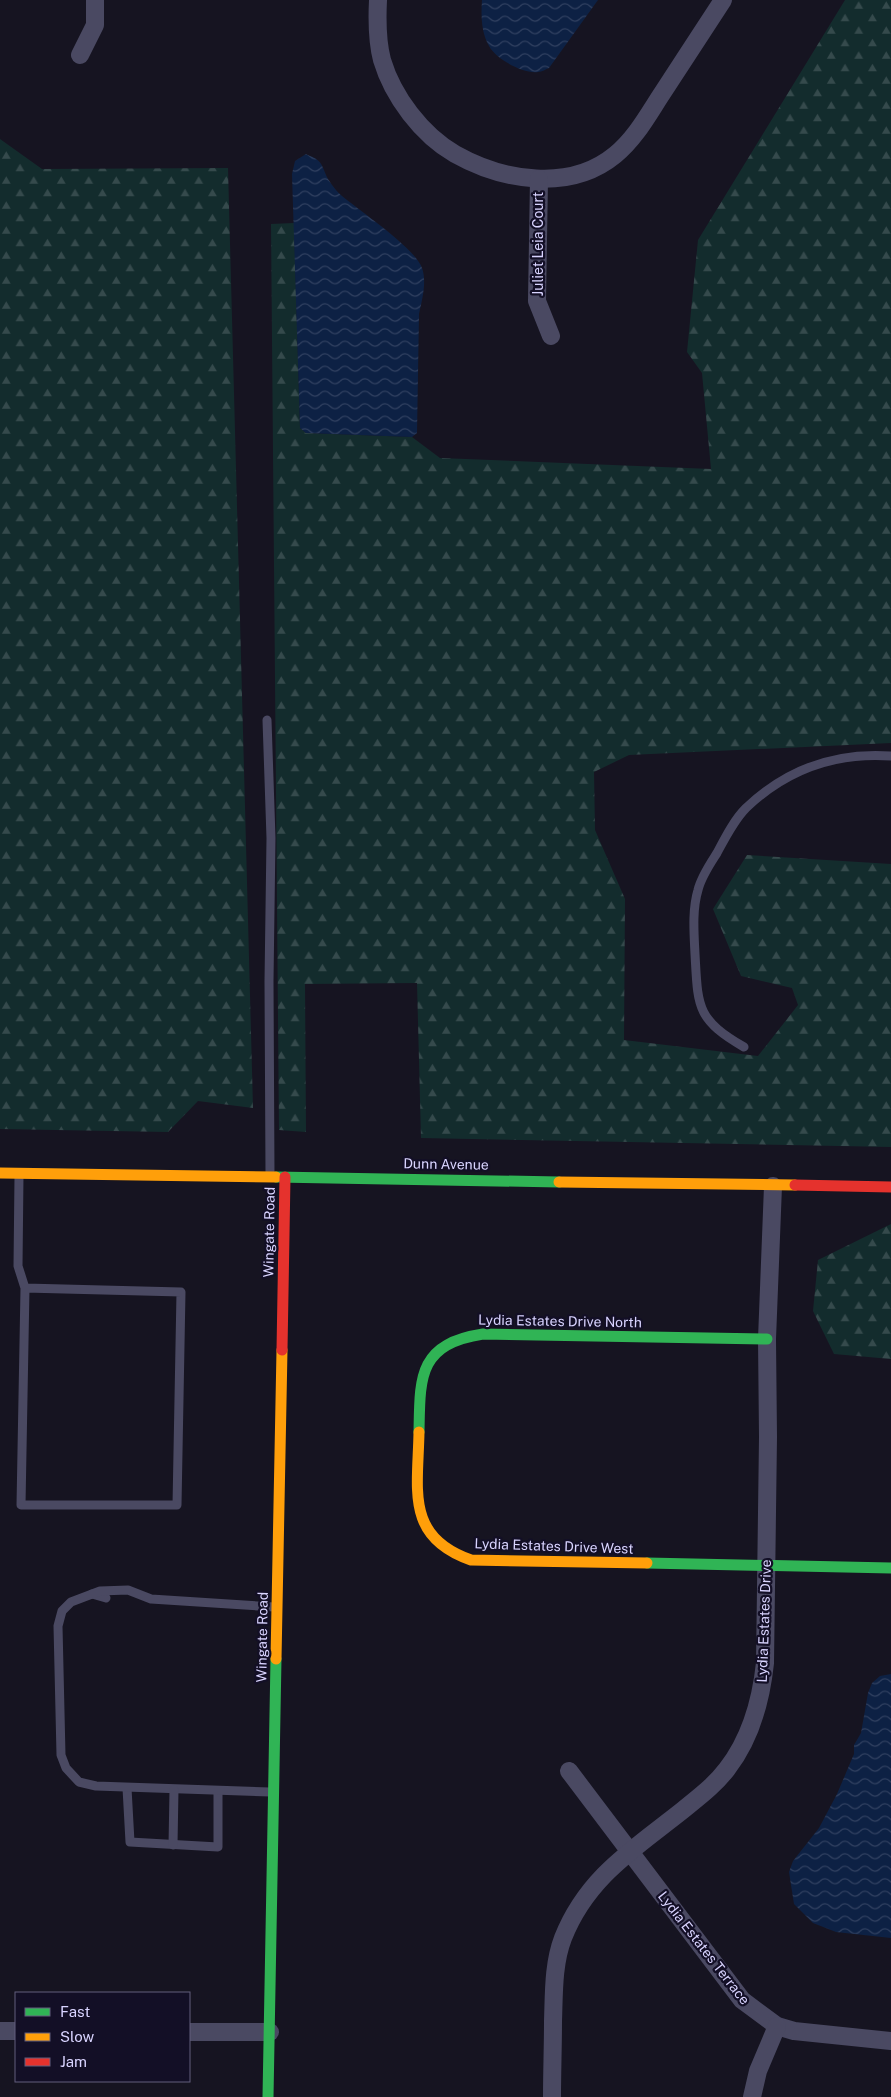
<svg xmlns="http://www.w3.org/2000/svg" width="891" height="2097" font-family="'Public Sans',sans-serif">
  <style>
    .forest { fill: url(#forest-firs) }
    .water { fill: url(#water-waves) }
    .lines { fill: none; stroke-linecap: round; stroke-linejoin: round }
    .lane { stroke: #4a4962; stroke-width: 9 }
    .street { stroke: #4a4962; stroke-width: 18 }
    .fast { stroke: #30b455; stroke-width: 11 }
    .slow { stroke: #ff9f0a; stroke-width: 11 }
    .jam { stroke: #e5322d; stroke-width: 11 }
    .labels { text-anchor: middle; stroke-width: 4.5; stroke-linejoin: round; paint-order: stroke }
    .street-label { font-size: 14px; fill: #d9d4ff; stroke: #130f26 }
  </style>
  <defs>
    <pattern id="forest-firs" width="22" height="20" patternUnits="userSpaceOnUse" patternTransform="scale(1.25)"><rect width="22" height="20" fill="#132c2d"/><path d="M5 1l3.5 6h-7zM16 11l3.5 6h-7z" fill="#354a4c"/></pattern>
    <pattern id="water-waves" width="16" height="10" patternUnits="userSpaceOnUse" patternTransform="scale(1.25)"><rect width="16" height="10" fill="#0d2144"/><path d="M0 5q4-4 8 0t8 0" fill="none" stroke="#304060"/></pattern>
  </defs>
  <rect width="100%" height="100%" fill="#161421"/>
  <!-- forest -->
  <g class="forest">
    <polygon points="845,0 891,0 891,743 629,755 594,772 595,830 625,899 624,1040 758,1056 798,1005 792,988 741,976 713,909 747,855 891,864 891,1147 421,1138 417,983 305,984 306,1132 279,1130 271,224 294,223 300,428 306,433 412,437 440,458 711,469 702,373 687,352 698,240"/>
    <polygon points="0,139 42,169 228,168 253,1108 198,1101 168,1132 0,1129"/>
    <polygon points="891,1224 891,1359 834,1354 813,1311 818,1260"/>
  </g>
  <!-- water -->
  <g class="water">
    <path d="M482,0H598L549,68C546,69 542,72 538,72C523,74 496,59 489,46C481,32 481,15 482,0Z"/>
    <path d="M306,154C309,156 314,157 316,159C323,163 324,172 328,179C332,185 337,192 342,196C360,211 415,248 422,268C427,282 422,300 419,314L417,433L412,437L306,433L300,428L292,174L295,161Z"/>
    <polygon points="891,1674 891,1938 836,1932 813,1923 794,1904 789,1872 793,1861 819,1828 837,1794 854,1754 854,1745 861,1733 868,1693 872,1683 880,1676"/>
  </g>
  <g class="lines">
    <!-- lane -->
    <g class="lane">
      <polyline points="267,720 271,838 269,981 270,1174"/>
      <path d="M744,1047C696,1019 698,1007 695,954C694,933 692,910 698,890C701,877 710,864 717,853C725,838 734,820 746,808C787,769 835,752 891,756"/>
      <polyline points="19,1176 18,1266 25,1288 21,1505 177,1505 181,1292 25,1288"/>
      <polyline points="92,1594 106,1598"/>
      <polyline points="127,1788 130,1842 218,1847 218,1791"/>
      <polyline points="270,1792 96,1786 79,1782 66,1768 61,1755 58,1626 62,1611 71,1602 100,1591 128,1590 151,1599 274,1607"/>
      <polyline points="173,1845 174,1790"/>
    </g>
    <!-- street -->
    <g class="street">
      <path d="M378,0C377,20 377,41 382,60C393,97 422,135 455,154C503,181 570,192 615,155C636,138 649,113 663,92C683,61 703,31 723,0"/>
      <polyline points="80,55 95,25 95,0"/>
      <polyline points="539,179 537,301 551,336"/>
      <polyline points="569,1771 742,2000 777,2026 794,2031 891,2041"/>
      <polyline points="0,2031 16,2031"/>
      <polyline points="189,2032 270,2032"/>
      <path d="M552,2097C552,2072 553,2046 553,2021C554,1994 553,1964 563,1938C587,1877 634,1849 683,1810C699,1797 715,1785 727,1769C751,1738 761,1701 765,1663L768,1437L767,1339L773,1186"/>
      <polyline points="752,2097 758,2071 777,2026"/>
    </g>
    <!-- fast -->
    <g class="fast">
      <polyline points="276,1177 559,1182"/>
      <path d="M419,1432C420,1377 418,1344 483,1334L767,1339"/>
      <polyline points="647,1563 891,1568"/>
      <polyline points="268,2097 276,1659"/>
    </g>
    <!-- slow -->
    <g class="slow">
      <polyline points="0,1173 276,1177"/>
      <polyline points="559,1182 795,1185"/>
      <path d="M419,1432C418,1490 405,1537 471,1560L647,1563"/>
      <polyline points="276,1659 282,1350"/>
    </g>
    <!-- jam -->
    <g class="jam">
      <polyline points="795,1185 891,1187"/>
      <polyline points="282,1350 285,1177"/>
    </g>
  </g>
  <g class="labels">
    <!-- street labels -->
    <g class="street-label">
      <text transform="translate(538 244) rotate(-90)" y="5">Juliet Leia Court</text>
      <text transform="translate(446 1164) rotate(1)" y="5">Dunn Avenue</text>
      <text transform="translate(269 1232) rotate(-89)" y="5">Wingate Road</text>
      <text transform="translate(560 1321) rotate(1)" y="5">Lydia Estates Drive North</text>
      <text transform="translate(554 1546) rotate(2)" y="5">Lydia Estates Drive West</text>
      <text transform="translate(764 1621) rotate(-88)" y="5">Lydia Estates Drive</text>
      <text transform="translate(262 1637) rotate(-89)" y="5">Wingate Road</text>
      <text transform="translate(704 1948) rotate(52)" y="5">Lydia Estates Terrace</text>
    </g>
  </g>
  <!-- legend -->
  <rect x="15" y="1992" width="175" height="90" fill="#130f26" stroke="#625e7d"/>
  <rect x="25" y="2008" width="25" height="8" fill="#30b455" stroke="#625e7d"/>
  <text x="60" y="2017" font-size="15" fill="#d9d4ff">Fast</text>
  <rect x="25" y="2033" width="25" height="8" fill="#ff9f0a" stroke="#625e7d"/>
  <text x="60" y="2042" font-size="15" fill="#d9d4ff">Slow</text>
  <rect x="25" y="2058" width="25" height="8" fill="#e5322d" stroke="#625e7d"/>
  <text x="60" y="2067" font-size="15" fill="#d9d4ff">Jam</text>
</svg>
